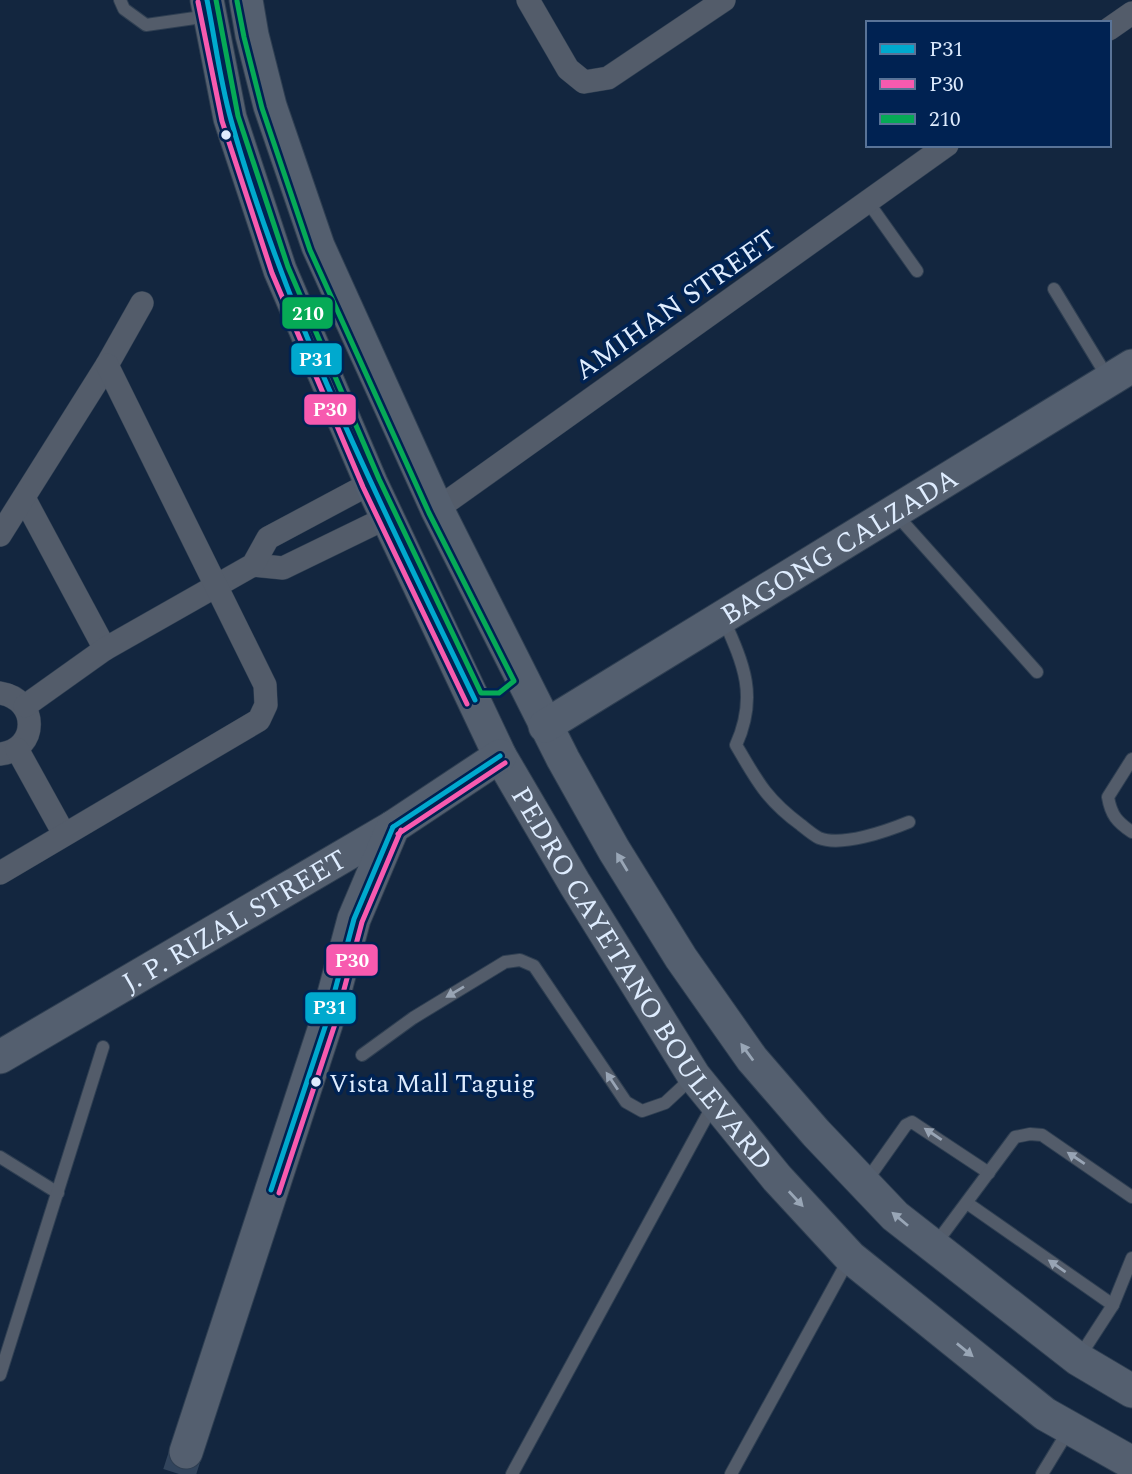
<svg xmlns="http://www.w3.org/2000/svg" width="1132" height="1474" font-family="Spectral,serif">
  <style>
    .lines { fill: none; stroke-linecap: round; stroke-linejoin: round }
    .secondary-tunnel { stroke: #31445c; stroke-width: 33; stroke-dasharray: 33 17; stroke-linecap: butt }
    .lane-casing { stroke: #2f3f52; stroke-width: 14 }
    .street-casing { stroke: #2f3f52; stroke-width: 24 }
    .secondary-casing { stroke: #2f3f52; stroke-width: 35 }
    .lane { stroke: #535c6a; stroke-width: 12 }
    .street { stroke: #535c6a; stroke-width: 23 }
    .secondary { stroke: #545f6f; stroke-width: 33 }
    .bus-1-casing { stroke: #002252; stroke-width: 10 }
    .bus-2-casing { stroke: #002252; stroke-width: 10 }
    .bus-3-casing { stroke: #002252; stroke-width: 10 }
    .bus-1 { stroke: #00a9ce; stroke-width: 5 }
    .bus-2 { stroke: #f75aaf; stroke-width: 5 }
    .bus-3 { stroke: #06aa56; stroke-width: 5 }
    .oneway { fill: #99a6b6 }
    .oneway2 { fill: #98a4b4 }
    .bus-dot { fill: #deecfe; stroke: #002252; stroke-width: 2.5 }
    .labels { text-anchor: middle; stroke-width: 7; stroke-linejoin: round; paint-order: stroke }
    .bus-label { font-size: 26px; fill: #deecfe; stroke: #002252; text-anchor: start }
    .street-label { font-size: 28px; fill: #deecfe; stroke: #002252 }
    .line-badge { stroke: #002252; stroke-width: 2.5 }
    .badge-label { font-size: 19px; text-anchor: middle; font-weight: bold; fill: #fff }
  </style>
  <rect width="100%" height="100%" fill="#13263f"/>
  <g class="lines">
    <!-- secondary-tunnel -->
    <polyline class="secondary-tunnel" points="179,1474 186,1452"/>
    <!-- lane casing -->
    <g class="lane-casing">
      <g id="lane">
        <polyline points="120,0 124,9 146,25 209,16"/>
        <polyline points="868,202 917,271"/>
        <polyline points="1054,289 1108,378"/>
        <polyline points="894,512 1037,672"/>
        <path d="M723,618C744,665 758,696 736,745C757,781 766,799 801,825C806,829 813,835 819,838C842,847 887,831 909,822"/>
        <path d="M1132,759L1108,797C1111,815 1117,822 1132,832"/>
        <polyline points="362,1055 413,1018 505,962 520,960 534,966 626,1102 642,1111 665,1103 694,1076"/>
        <polyline points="0,1157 58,1193"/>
        <polyline points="865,1183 906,1125 912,1122 989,1173"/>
        <polyline points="967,1203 1113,1305"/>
        <polyline points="934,1246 1015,1137 1030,1134 1042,1135 1132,1197"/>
        <polyline points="1078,1359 1113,1305 1132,1258"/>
        <polyline points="0,1375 103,1047"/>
        <polyline points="512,1474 714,1103"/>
        <polyline points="731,1474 850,1257"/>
        <polyline points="1042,1474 1070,1428"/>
      </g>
    </g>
    <!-- street casing -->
    <g class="street-casing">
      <g id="street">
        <polyline points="528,0 568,69 584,82 608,78 724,0"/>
        <polyline points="1109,29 1132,13"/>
        <polyline points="24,498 105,649"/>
        <polyline points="437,509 947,145"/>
        <polyline points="0,535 107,365 142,303"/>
        <polyline points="253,565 283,568 388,517"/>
        <path d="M0,693C39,699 39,750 0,754"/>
        <polyline points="25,706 105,649 253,565 268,538 371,483"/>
        <polyline points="17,749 64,834"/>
        <polyline points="0,873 259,720 266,705 265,685 107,365"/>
      </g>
    </g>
    <!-- secondary casing -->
    <g class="secondary-casing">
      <g id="secondary">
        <path id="s1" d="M207,0L230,118L280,270L371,483L500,756L575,884L694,1076L777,1178L850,1257L1045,1414L1132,1463"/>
        <polyline points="246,0 252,35 270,106 318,246 437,509 563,759 614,850 681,958 752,1059 816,1133 895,1216 1078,1359 1132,1391"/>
        <path id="s2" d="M545,726L1132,366"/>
        <path id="s3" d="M0,1057L393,827L500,756"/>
        <polyline points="186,1452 326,1024 354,919 393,827"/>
      </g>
    </g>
    <!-- lane -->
    <use href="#lane" class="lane"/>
    <!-- street -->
    <use href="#street" class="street"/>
    <!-- secondary -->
    <use href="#secondary" class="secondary"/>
    <!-- bus-1 casing -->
    <g class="bus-1-casing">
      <g id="bus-1">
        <path d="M207,0C215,39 220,81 231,120C287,320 385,513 475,700"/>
        <polyline points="393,827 500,756"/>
        <polyline points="271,1190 326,1024 354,919 393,827"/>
      </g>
    </g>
    <!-- bus-2 casing -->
    <g class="bus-2-casing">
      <g id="bus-2">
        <polyline points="198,2 222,121 272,273 363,487 467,704"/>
        <polyline points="398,834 505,763"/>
        <polyline points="279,1193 334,1027 362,922 401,830"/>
      </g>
    </g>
    <!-- bus-3 casing -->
    <g class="bus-3-casing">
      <polyline id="bus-3" points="216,0 238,116 288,267 379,479 481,693 499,693 514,681 429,513 310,250 262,108 244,37 237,1"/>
    </g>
    <!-- bus-1 -->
    <use href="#bus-1" class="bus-1"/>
    <!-- bus-2 -->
    <use href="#bus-2" class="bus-2"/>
    <!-- bus-3 -->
    <use href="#bus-3" class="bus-3"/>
  </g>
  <!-- one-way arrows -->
  <defs><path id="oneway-solid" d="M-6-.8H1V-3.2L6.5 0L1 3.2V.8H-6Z" transform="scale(1.75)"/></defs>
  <g class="oneway">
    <use href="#oneway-solid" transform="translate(622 862) rotate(-121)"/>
    <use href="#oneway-solid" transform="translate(747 1052) rotate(-126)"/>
    <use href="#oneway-solid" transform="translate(796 1199) rotate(47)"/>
    <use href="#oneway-solid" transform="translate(900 1219) rotate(-140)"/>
    <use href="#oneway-solid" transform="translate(965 1350) rotate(39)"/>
  </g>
  <g class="oneway2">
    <use href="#oneway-solid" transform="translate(455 992) rotate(149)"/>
    <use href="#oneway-solid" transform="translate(612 1081) rotate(-124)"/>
    <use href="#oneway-solid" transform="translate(933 1134) rotate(-146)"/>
    <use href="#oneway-solid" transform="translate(1076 1158) rotate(-146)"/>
    <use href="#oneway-solid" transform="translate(1057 1266) rotate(-145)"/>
  </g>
  <!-- markers -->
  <g class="bus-dot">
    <circle cx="226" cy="135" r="6"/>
    <circle cx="316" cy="1082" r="6"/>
  </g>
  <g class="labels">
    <!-- bus labels -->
    <g class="bus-label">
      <text x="329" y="1092">Vista Mall Taguig</text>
    </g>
    <!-- street labels -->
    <g class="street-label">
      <text transform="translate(675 304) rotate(-35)" y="10">AMIHAN STREET</text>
      <text dy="10" stroke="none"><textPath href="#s2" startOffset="345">BAGONG CALZADA</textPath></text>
      <text dy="10" stroke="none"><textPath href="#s3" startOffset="271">J. P. RIZAL STREET</textPath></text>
      <text dy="10" stroke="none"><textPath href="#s1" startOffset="1078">PEDRO CAYETANO BOULEVARD</textPath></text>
    </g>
  </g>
  <g class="line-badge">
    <rect x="281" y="296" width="53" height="34" rx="7" fill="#06aa56"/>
    <rect x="290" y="342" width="53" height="34" rx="7" fill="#00a9ce"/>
    <rect x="303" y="393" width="54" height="33" rx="7" fill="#f75aaf"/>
    <rect x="325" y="943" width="54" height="34" rx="7" fill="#f75aaf"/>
    <rect x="304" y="991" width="53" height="34" rx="7" fill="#00a9ce"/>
  </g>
  <g class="badge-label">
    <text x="308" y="320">210</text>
    <text x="316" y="366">P31</text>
    <text x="330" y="416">P30</text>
    <text x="352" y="967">P30</text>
    <text x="330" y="1014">P31</text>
  </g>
  <!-- legend -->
  <rect x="866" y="21" width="245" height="126" fill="#002252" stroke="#597397" stroke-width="2"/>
  <rect x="880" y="44" width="35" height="10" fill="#00a9ce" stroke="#597397" stroke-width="2"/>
  <text x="929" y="56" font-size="21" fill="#deecfe">P31</text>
  <rect x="880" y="79" width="35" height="10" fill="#f75aaf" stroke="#597397" stroke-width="2"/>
  <text x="929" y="91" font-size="21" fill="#deecfe">P30</text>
  <rect x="880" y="114" width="35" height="10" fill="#06aa56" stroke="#597397" stroke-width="2"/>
  <text x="929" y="126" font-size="21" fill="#deecfe">210</text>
</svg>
